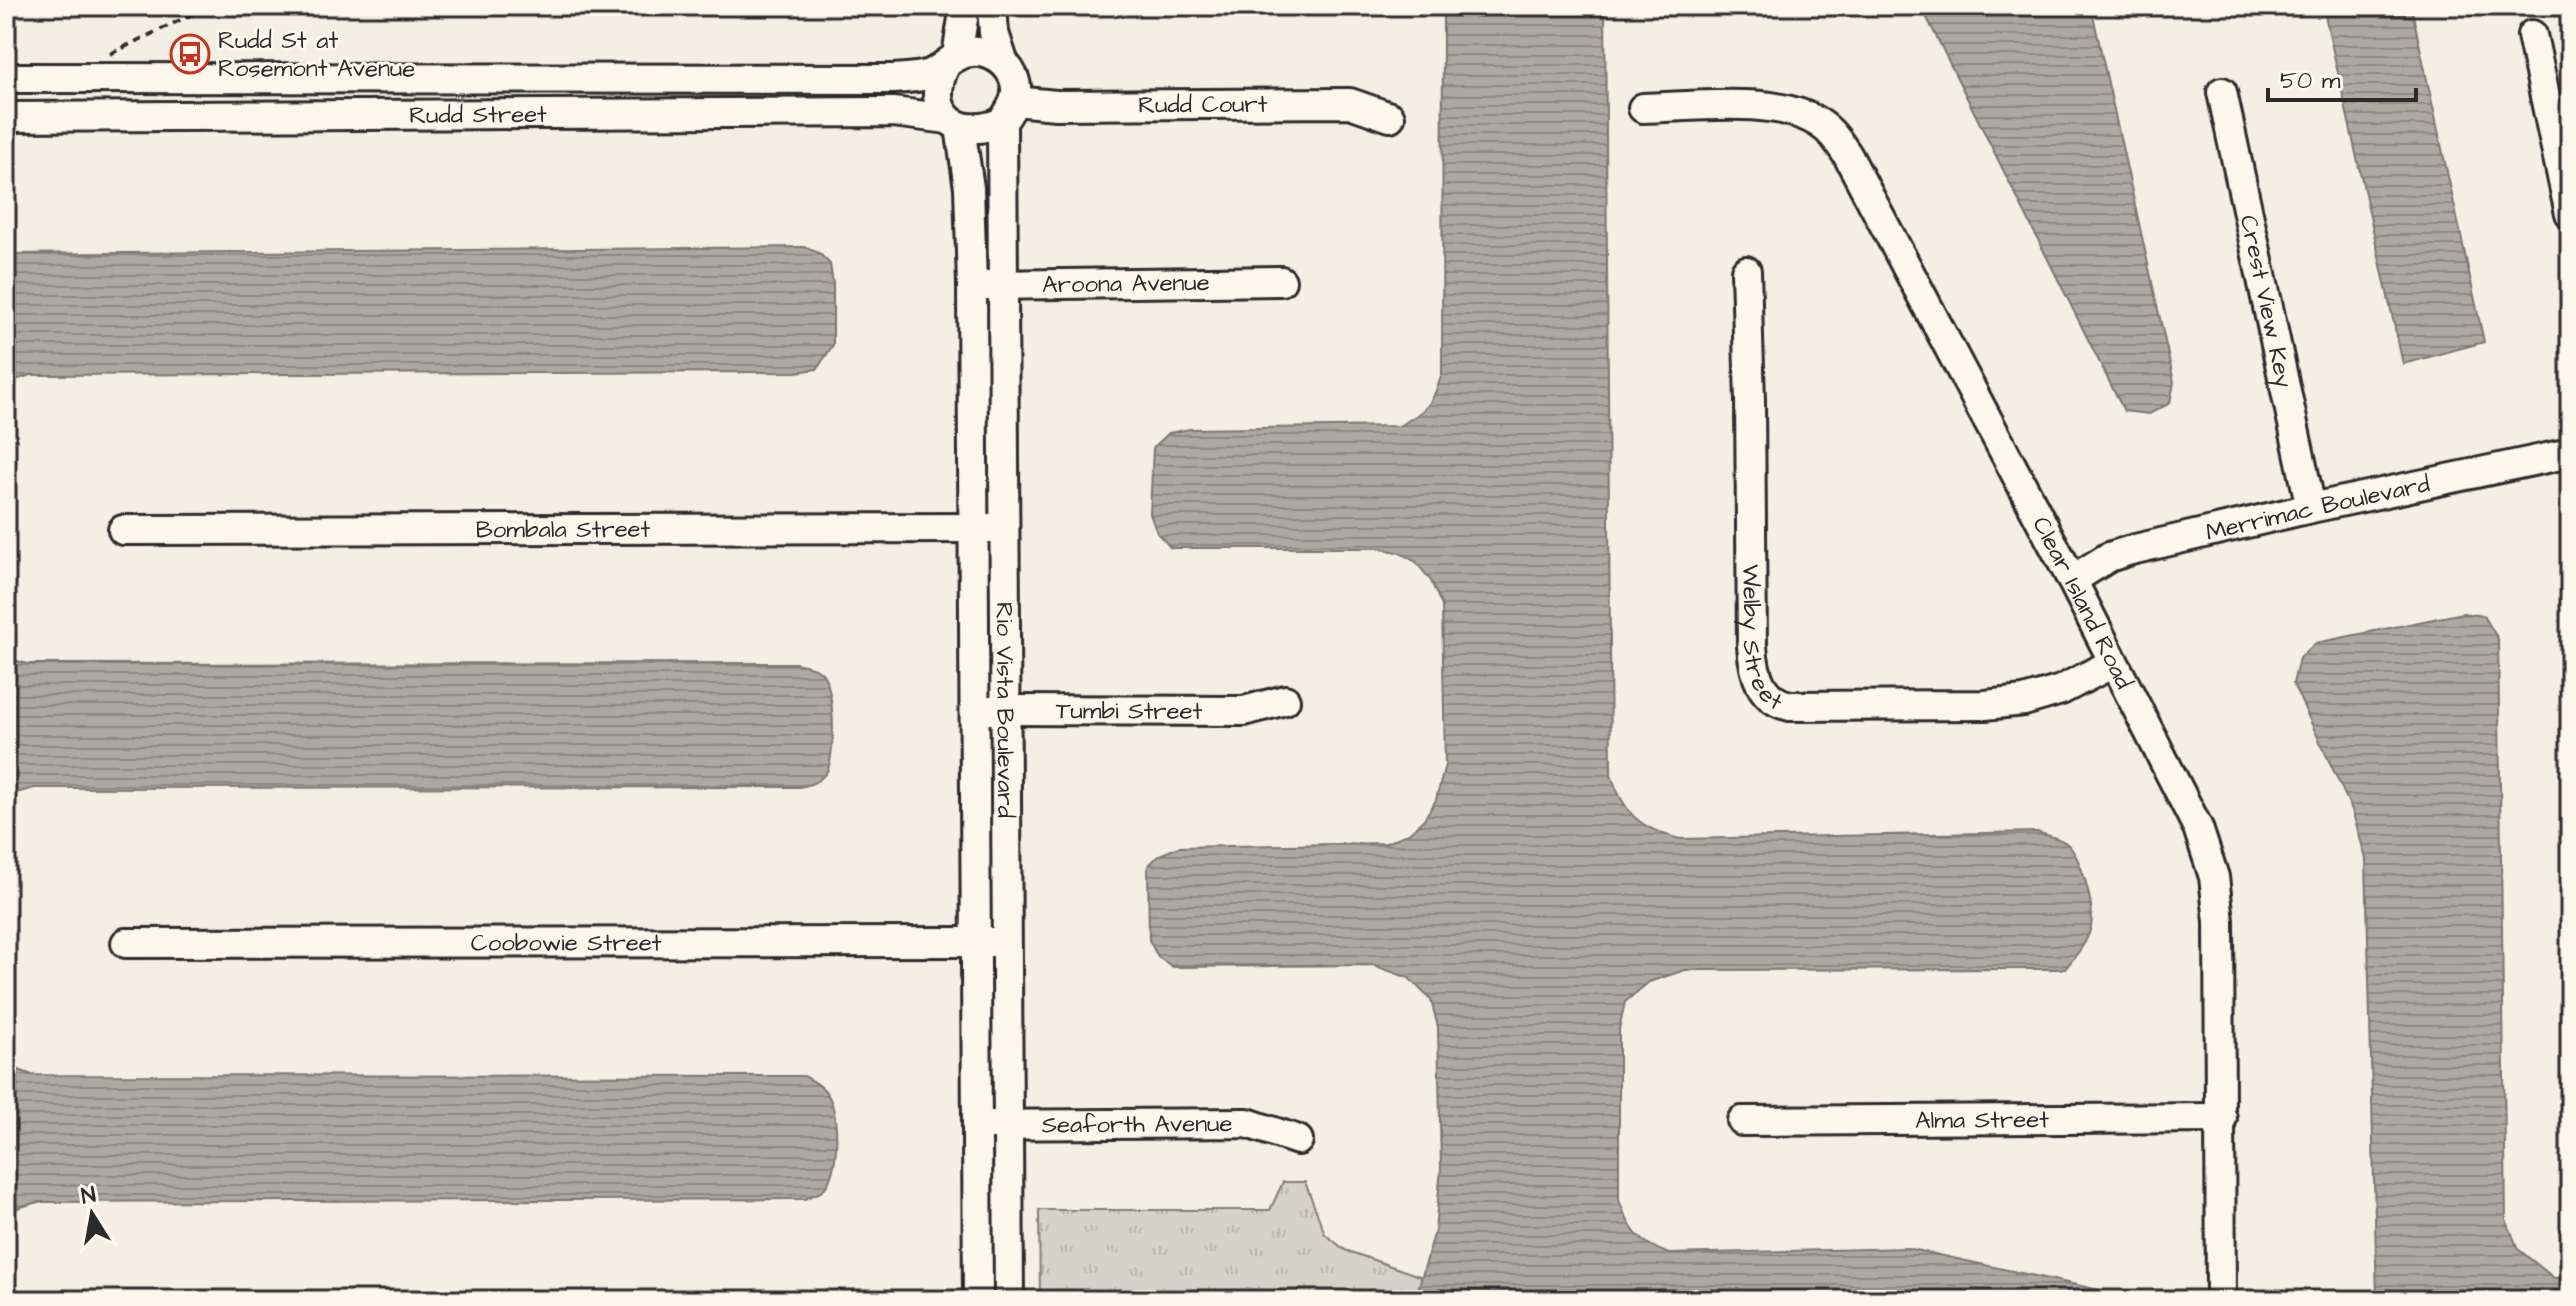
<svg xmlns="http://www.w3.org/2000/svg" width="2576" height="1306" font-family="'Architects Daughter',sans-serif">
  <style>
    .grass { fill: url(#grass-tufts); stroke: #807e7a; stroke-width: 2 }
    .water { fill: url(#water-rules); stroke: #787772; stroke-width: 2 }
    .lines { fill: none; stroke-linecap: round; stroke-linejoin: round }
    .minor-casing { stroke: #2b2b2b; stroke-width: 34 }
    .path { stroke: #2b2b2b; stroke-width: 4; stroke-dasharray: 8 6; stroke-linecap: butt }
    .minor { stroke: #fbf7ec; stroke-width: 28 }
    .labels { text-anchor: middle; stroke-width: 6; stroke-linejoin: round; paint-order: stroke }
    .poi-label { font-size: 24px; fill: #2b2b2b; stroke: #fbf7ec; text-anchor: start }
    .street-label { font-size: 24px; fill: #2b2b2b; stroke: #fbf7ec }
  </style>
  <defs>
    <pattern id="grass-tufts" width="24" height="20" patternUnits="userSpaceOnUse" patternTransform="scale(2)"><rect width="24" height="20" fill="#d5d2c9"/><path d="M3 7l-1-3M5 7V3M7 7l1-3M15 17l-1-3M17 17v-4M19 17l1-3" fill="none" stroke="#b7b4ad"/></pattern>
    <pattern id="water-rules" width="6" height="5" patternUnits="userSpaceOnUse" patternTransform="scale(2)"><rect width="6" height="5" fill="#aca9a2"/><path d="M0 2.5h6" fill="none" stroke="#8c8a84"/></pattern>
  </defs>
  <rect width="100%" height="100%" fill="#f3efe4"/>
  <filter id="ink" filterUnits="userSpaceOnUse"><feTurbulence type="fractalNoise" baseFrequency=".0125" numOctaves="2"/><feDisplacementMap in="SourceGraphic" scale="16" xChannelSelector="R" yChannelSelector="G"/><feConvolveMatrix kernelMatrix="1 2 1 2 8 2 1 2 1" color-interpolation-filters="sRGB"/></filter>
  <g filter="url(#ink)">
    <!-- grass -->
    <polygon class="grass" points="1283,1182 1305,1182 1325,1234 1345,1250 1422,1277 1415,1300 1040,1300 1039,1210 1270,1210"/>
    <!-- water -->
    <g class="water">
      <path d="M1443,6H1605L1611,775C1625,815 1639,828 1680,839L2037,832C2045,835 2059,838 2066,843C2081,855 2095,907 2091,926C2088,942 2075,957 2065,969L1685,970L1649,982L1625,1002L1619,1029V1200C1630,1231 1638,1242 1669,1254L1907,1248L2099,1290L2110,1300H1415L1435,1231L1441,1168L1438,1027L1431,1000L1409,978L1373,965L1173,967L1158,957L1149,940L1148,866L1159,855L1179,847L1386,843L1409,833L1424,819L1436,800L1445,765L1442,606L1431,581L1416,562L1400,553L1380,548H1171L1157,533L1150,514L1153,448L1169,433L1190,429L1399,426C1428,410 1433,404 1442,373Z"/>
      <polygon points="1921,6 2091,6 2174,382 2170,403 2149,414 2124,411"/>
      <polygon points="2323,6 2411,6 2484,342 2403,364"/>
      <polygon points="804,247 819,253 830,264 833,284 833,345 817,369 796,372 31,375 6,383 6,254"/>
      <polygon points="2463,613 2484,616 2498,639 2506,1219 2518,1249 2554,1278 2570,1278 2570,1300 2377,1300 2366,859 2352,810 2293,684 2299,658 2316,643"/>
      <path d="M6,658L28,664L796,663C803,665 814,666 820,671C836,683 836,758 826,773C819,782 810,785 799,787L34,788L6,796Z"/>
      <path d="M6,1065L32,1075L804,1076C813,1081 823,1086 828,1095C840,1114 840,1176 822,1191C818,1194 810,1196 805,1199L38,1202L14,1209L6,1214Z"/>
    </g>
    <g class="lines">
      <!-- minor casing -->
      <g class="minor-casing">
        <g id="minor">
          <polyline points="992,6 994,33 1003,61"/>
          <polyline points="2532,35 2570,214"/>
          <polyline points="957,56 965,6"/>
          <path d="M6,78L893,79C905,78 918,78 930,74C940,70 947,62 956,57C977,45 1003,55 1013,76C1021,94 1013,107 1002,122C956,142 923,112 945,66"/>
          <path id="s1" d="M2222,92L2311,508"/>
          <path id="s2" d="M1015,101L1056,105L1350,103L1390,117"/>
          <path id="s3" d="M1643,108C1693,107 1776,95 1819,123C1832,131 1840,144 1848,156L2072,580L2198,828L2214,877L2219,921L2221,1299"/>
          <path id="s4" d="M6,117L893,112L948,119"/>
          <path id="s5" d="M1002,122L1009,1300"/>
          <polyline points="960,127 969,188 972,285 978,1300"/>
          <path id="s6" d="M1746,271L1750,401L1752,646C1754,673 1760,700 1790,706L1985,705L2024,701L2061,690L2113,663"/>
          <path id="s7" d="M986,285L1281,281"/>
          <path id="s8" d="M123,530L990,528"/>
          <path id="s9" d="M2072,580L2109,557L2131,550L2311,508L2570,453"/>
          <path id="s10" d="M987,710L1244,711L1285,700"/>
          <path id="s11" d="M126,943L993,942"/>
          <path id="s12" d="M1742,1121L2222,1118"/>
          <path id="s13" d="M989,1125L1247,1123L1298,1140"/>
        </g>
      </g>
      <!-- path -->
      <polyline class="path" points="110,54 209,6"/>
      <!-- minor -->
      <use href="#minor" class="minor"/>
    </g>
  </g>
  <!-- icons -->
  <defs>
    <g id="bus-ring" transform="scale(2)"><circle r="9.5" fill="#fbf7ec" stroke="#c8321e" stroke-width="1.5"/><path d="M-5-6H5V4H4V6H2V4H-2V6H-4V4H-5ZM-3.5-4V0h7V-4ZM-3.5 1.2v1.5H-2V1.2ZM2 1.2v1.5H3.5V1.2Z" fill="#c8321e"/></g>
  </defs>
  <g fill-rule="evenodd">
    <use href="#bus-ring" x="190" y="54"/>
  </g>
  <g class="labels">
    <!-- poi labels -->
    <g class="poi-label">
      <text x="218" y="48">Rudd St at<tspan x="218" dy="28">Rosemont Avenue</tspan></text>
    </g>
    <!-- street labels -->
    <g class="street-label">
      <text dy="8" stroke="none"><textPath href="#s2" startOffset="188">Rudd Court</textPath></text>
      <text dy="8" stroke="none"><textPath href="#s4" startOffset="472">Rudd Street</textPath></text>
      <text dy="8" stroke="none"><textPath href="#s7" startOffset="140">Aroona Avenue</textPath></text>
      <text dy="8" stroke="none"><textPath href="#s1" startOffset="214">Crest View Key</textPath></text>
      <text dy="8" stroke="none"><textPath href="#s9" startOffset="258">Merrimac Boulevard</textPath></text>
      <text dy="8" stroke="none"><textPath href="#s8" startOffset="440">Bombala Street</textPath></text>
      <text dy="8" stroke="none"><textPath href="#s3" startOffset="728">Clear Island Road</textPath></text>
      <text dy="8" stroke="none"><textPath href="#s6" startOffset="368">Welby Street</textPath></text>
      <text dy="8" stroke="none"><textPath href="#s10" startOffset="142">Tumbi Street</textPath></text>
      <text dy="8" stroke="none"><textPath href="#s5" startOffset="588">Rio Vista Boulevard</textPath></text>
      <text dy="8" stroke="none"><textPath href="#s11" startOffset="440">Coobowie Street</textPath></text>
      <text dy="8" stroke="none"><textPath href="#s12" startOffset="240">Alma Street</textPath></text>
      <text dy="8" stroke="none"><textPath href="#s13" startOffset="148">Seaforth Avenue</textPath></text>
    </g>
  </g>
  <!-- margin -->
  <rect width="2576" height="1306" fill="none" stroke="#fbf7ec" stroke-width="32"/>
  <rect x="16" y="16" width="2544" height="1274" fill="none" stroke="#2b2b2b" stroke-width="3" filter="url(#ink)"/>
  <!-- north arrow -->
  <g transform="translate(92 1214) rotate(349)" stroke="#fbf7ec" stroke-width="6" paint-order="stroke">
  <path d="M0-6L14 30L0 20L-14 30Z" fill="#2b2b2b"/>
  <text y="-12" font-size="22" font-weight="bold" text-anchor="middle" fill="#2b2b2b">N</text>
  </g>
  <!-- scale -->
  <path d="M2268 88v12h148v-12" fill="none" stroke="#2b2b2b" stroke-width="4"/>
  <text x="2280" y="88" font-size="24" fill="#2b2b2b" stroke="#fbf7ec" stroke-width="6" paint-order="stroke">50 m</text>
</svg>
